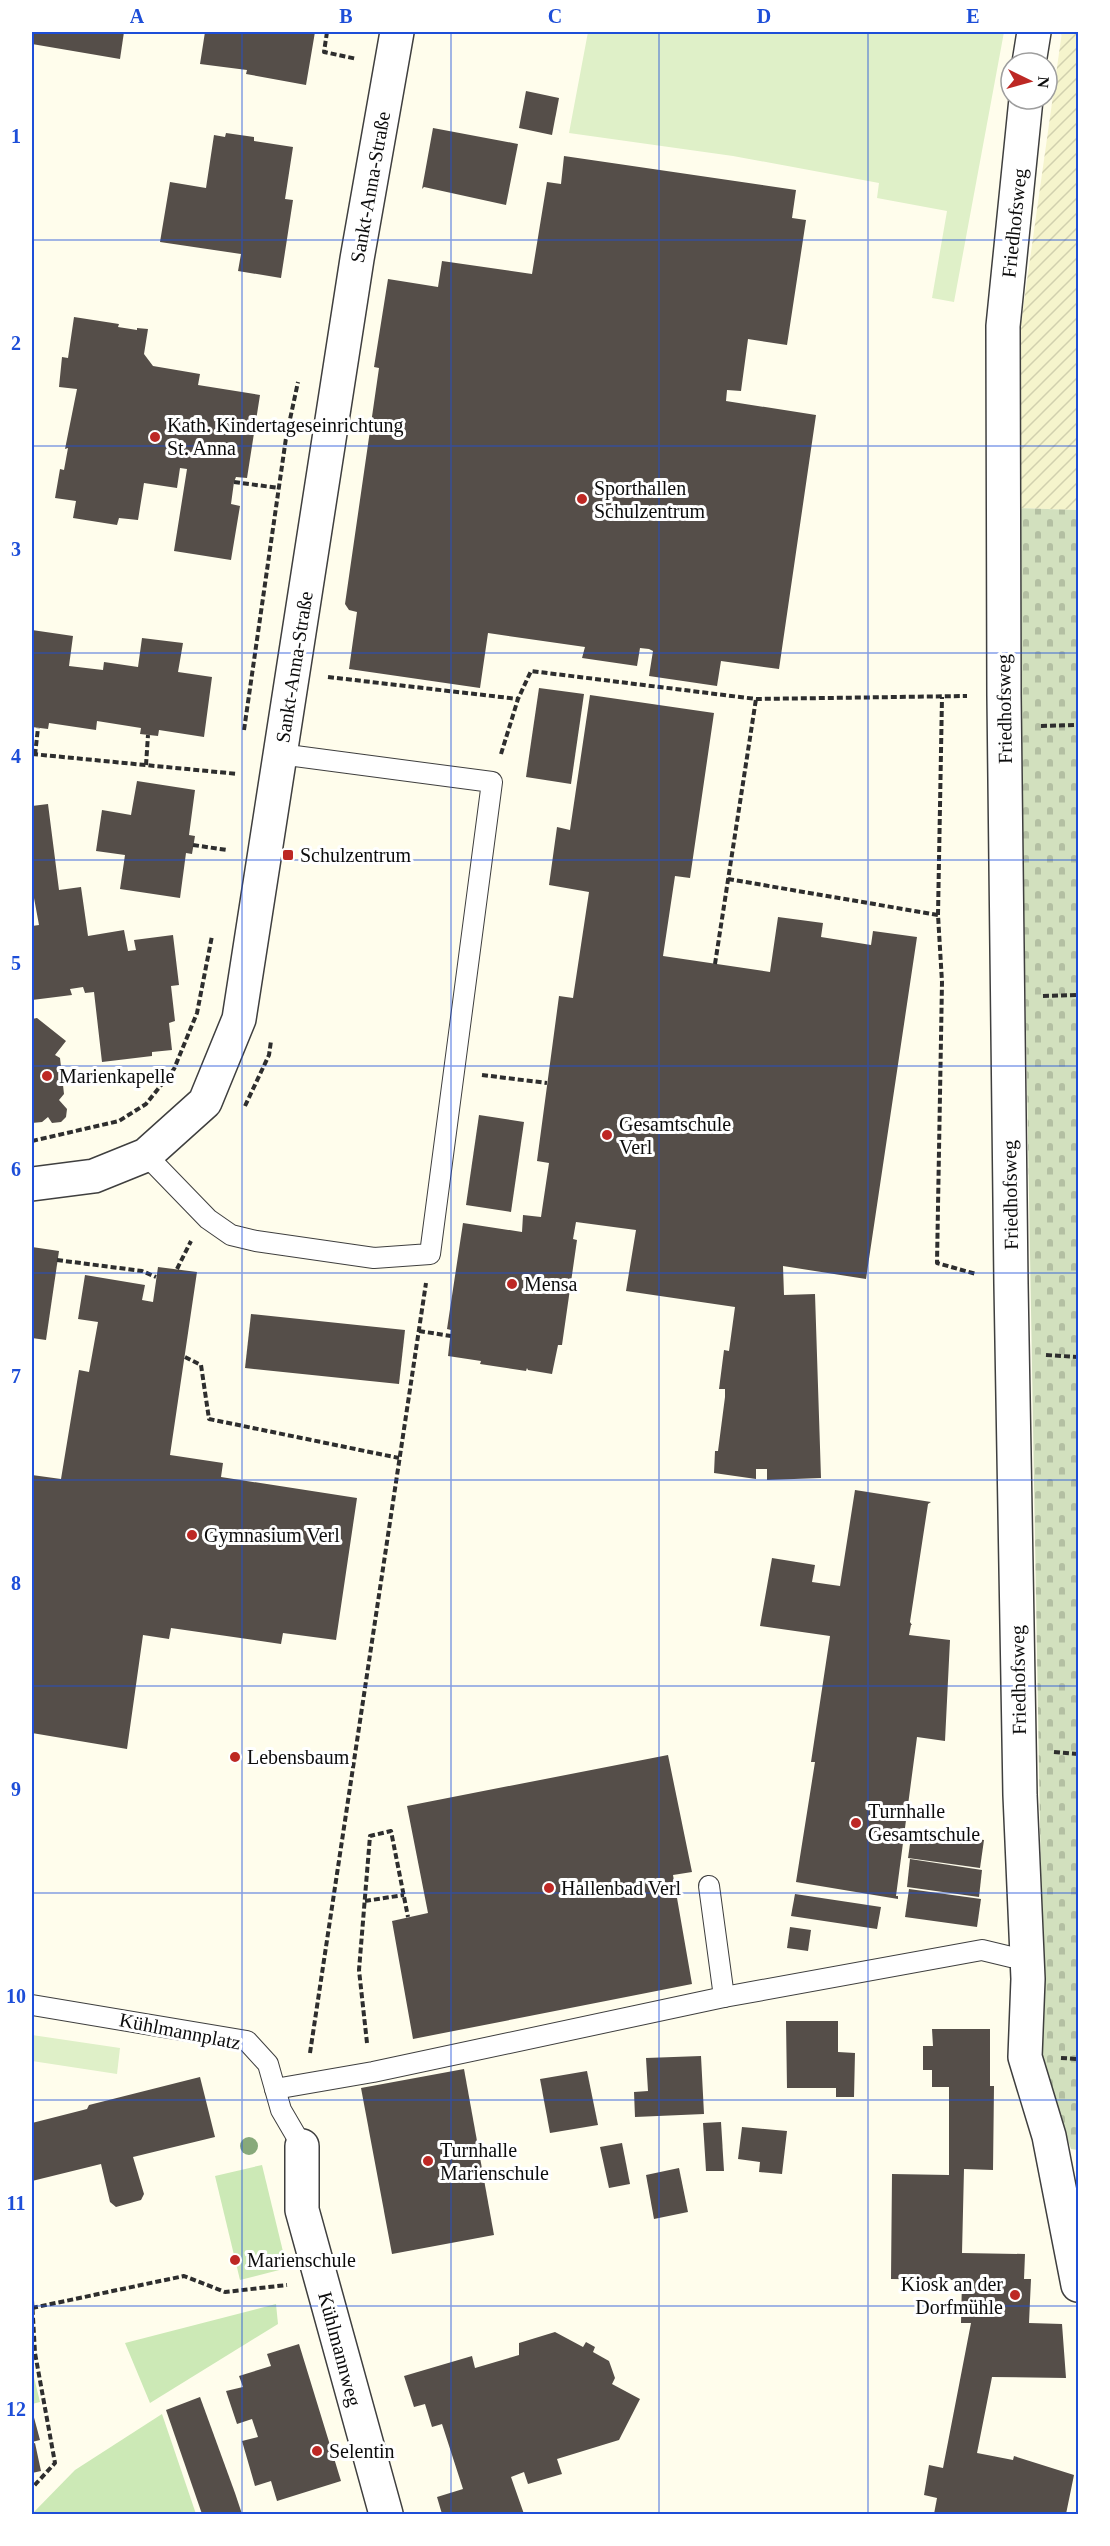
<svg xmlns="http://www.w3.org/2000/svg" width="1110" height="2546" font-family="Georgia,serif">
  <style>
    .farmland { fill: url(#farmland-furrows) }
    .cemetery { fill: url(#cemetery-stones) }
    .park { fill: #cce9b6 }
    .pitch { fill: #dff0c8 }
    .building { fill: #554e49 }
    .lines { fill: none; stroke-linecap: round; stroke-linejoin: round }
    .lane-casing { stroke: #3f3f3f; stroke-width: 22 }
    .street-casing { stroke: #3f3f3f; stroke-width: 36 }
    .path { stroke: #2e2e2e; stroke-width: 4; stroke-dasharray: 6 3; stroke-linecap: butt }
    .lane { stroke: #fff; stroke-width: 20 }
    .street { stroke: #fff; stroke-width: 33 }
    .tree { fill: #88a97a }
    .grid { fill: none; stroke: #1d4ed8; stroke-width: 1.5; stroke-opacity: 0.55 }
    .poi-dot { fill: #bd2824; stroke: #fff; stroke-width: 2 }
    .labels { text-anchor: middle; stroke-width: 6; stroke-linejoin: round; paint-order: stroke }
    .street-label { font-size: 20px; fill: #0c0c0c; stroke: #fff }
    .poi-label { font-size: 20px; fill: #0c0c0c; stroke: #fff; text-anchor: start }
    .neatline { fill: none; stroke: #1d4ed8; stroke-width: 2 }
    .grid-label { font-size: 20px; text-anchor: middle; font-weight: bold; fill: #1d4ed8 }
  </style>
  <defs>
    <pattern id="farmland-furrows" width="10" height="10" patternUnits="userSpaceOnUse" patternTransform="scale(1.5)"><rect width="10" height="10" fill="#f5f4cc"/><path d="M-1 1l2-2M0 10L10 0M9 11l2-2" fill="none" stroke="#d1d0ae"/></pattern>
    <pattern id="cemetery-stones" width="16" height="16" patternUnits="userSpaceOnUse" patternTransform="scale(1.5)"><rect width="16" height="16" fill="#d2e0be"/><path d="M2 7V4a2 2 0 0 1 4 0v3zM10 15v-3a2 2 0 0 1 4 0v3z" fill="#b3bfa2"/></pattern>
  </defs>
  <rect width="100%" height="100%" fill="#fffdec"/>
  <!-- farmland -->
  <polygon class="farmland" points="1062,32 1078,32 1078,510 1017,508 1021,323"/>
  <!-- cemetery -->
  <polygon class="cemetery" points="1017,508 1078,510 1078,2150 1071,2149 1041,2059 1042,1940"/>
  <!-- park -->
  <g class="park">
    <polygon points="262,2165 287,2268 240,2280 215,2176"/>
    <polygon points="276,2304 278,2324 150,2403 125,2343"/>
    <polygon points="32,2369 40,2402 32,2404"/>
    <polygon points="162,2414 196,2514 32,2514 75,2470"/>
  </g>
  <!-- pitch -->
  <g class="pitch">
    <polygon points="588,32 1004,32 954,302 932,298 947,211 877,198 879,183 733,156 569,133"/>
    <polygon points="32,2035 120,2048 117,2074 32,2061"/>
  </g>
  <!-- building -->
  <g class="building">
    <polygon points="32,32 124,32 120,59 32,44"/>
    <polygon points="205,32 315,32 306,85 246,74 247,70 200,64"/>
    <polygon points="526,91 559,98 552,135 519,128"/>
    <polygon points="433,128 518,144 506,205 424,187 422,189"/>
    <polygon points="226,133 254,137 254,141 293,147 285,199 293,200 281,278 238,271 241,254 160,242 170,182 206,188 214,135 225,137"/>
    <polygon points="564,156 796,190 792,218 806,220 787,345 748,339 741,391 727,390 726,401 816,415 779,669 721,661 717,686 649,676 653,651 649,649 640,648 637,666 582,658 585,647 488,633 480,688 349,669 357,612 349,610 345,604 379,368 374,367 388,279 438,287 442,261 532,274 547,182 561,184"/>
    <polygon points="74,317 119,324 118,327 137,330 137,328 148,329 144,354 153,366 200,374 198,385 260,395 247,478 236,477 234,482 231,504 240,506 231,560 174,551 187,469 180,468 177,488 144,483 138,520 119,518 117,525 73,518 76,501 55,498 60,469 64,470 68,448 65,449 77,389 59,387 62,357 68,358"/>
    <polygon points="32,630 73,636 69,666 103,670 104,662 138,667 142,638 183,643 178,672 212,677 204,737 159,730 158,736 140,734 141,728 97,721 96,730 49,723 48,729 32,727"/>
    <polygon points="539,688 584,694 571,784 526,777"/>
    <polygon points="590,695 714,713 690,878 675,876 663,956 770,972 778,917 823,923 821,937 871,945 873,931 917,937 866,1279 783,1266 784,1295 815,1294 821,1478 767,1480 767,1469 756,1469 756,1479 714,1473 715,1451 718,1451 725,1397 725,1389 719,1389 724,1350 729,1351 735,1307 626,1291 636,1230 576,1222 573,1239 577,1240 562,1345 558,1345 552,1374 528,1370 527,1368 526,1371 480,1364 481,1361 448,1356 451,1330 447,1329 463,1223 522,1232 523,1215 541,1217 549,1163 537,1161 559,996 573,998 589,892 549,885 557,827 570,830"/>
    <polygon points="137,781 195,790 189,835 195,836 192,854 186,853 180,898 120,889 125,855 96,851 102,810 131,815"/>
    <polygon points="48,804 59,890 81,887 88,936 124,930 128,951 136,950 134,940 173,935 179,985 171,986 175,1021 169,1023 172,1050 152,1052 152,1056 102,1062 94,992 85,993 83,987 70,989 72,995 32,1000 32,926 39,925 34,898 32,898 32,806"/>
    <polygon points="37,1018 66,1041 55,1055 60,1058 64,1094 59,1100 67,1109 66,1117 61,1122 52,1123 48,1117 42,1122 32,1123 32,1019"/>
    <polygon points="479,1115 524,1122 511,1212 466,1205"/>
    <polygon points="32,1247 59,1251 46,1340 32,1338"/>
    <polygon points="158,1267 197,1272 170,1455 223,1463 221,1477 357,1498 336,1640 283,1633 281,1644 171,1628 169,1639 143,1635 127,1749 32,1733 32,1475 61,1479 79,1370 89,1372 98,1322 78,1319 85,1275 145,1285 142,1300 153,1302"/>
    <polygon points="251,1314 405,1330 399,1384 245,1368"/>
    <polygon points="855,1490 931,1502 928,1504 910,1622 912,1625 911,1625 909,1635 950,1640 945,1741 917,1737 896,1896 898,1896 898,1899 796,1882 815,1762 811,1762 830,1636 760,1626 772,1558 815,1565 812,1582 840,1586"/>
    <polygon points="668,1755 692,1872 673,1875 692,1984 413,2039 392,1921 428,1913 407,1806"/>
    <polygon points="912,1830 984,1840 980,1868 908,1858"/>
    <polygon points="910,1859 982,1870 979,1897 907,1887"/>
    <polygon points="909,1889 981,1899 977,1927 905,1917"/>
    <polygon points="795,1894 881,1907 877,1929 791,1916"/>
    <polygon points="790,1927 811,1930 808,1951 787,1948"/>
    <polygon points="786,2021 838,2021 838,2052 855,2053 854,2097 836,2097 836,2088 787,2088"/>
    <polygon points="932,2029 990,2029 990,2086 994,2086 993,2170 964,2169 962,2253 1025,2254 1024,2279 1031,2279 1029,2323 1062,2324 1066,2378 992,2377 977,2453 1013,2460 1014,2456 1074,2475 1066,2514 934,2514 937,2498 924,2495 929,2465 943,2468 971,2323 961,2323 962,2280 891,2279 892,2174 949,2175 949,2087 932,2087 932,2070 923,2070 923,2046 933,2046"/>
    <polygon points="701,2056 704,2114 635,2117 634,2092 648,2091 646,2058"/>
    <polygon points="464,2069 494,2235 392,2254 361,2088"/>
    <polygon points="587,2071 598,2125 550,2133 540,2079"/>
    <polygon points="200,2077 215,2137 133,2157 144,2194 141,2200 116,2207 110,2202 101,2164 32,2181 32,2123 87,2109 89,2105"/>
    <polygon points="721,2122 724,2171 706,2171 703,2123"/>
    <polygon points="742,2127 787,2131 782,2174 759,2172 760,2162 738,2159"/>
    <polygon points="622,2143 630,2184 609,2188 600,2147"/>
    <polygon points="679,2168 688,2212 654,2219 646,2175"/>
    <polygon points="555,2332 583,2347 586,2342 595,2347 593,2352 609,2361 615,2378 612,2384 640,2399 619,2440 557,2459 562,2474 528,2484 524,2472 511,2477 524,2514 442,2514 437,2497 463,2489 442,2424 432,2427 425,2404 414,2407 404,2376 472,2356 475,2368 519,2355 519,2343"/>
    <polygon points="299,2344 341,2481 277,2501 271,2481 255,2486 242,2441 258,2437 252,2419 237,2424 226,2391 243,2387 239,2376 271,2366 267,2354"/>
    <polygon points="200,2397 235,2493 242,2514 202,2514 166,2410"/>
    <polygon points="32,2410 40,2440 32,2442"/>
    <polygon points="35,2443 41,2471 32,2473 32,2444"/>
  </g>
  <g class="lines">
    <!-- lane casing -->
    <g class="lane-casing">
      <g id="lane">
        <polyline points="146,1155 208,1219 231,1235 256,1241 374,1258 430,1254 492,782 280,754"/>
        <polyline points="709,1886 724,1997"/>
        <polyline points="32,2005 247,2041 268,2064 281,2110 302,2146"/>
        <polyline points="275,2089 373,2072 724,1997 982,1950 1011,1957 1028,1957"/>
      </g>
    </g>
    <!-- street casing -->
    <g class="street-casing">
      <g id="street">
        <polyline points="1029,63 1034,32"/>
        <polyline points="1026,99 1003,326 1004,696 1011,1284 1020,1795 1028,1979 1025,2057 1049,2136 1078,2285"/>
        <polyline points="32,1184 94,1176 146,1155 205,1102 239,1019 357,259 397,32"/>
        <polyline points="302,2146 302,2210 386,2514"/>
      </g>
    </g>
    <!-- path -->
    <g class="path">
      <polyline points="327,32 324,52 357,59"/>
      <polyline points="234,482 279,488"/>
      <polyline points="328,677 518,699"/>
      <polyline points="1041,726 1078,725"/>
      <polyline points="244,730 286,438 298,382"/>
      <polyline points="32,754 238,774"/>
      <polyline points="501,754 518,699 531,671 756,699 967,696"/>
      <polyline points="35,755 38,728"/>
      <polyline points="146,765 148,735"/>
      <polyline points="193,845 227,850"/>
      <polyline points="728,879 938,915 942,982 937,1263 976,1274"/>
      <polyline points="938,915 942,697"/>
      <polyline points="715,964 756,699"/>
      <polyline points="1043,996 1078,995"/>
      <polyline points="482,1075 547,1083"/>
      <polyline points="245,1106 269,1055 271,1041"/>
      <polyline points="32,1141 119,1121 146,1104 174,1069 197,1013 212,936"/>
      <polyline points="57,1260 142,1271 156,1277"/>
      <polyline points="177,1269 191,1241"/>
      <polyline points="419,1331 451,1336"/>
      <polyline points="1046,1355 1078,1357"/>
      <polyline points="185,1357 201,1365 209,1419 399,1458"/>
      <polyline points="1054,1752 1078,1754"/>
      <polyline points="365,1901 404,1895"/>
      <polyline points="367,2043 359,1970 370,1836 391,1831 408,1917"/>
      <polyline points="310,2053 426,1283"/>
      <polyline points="1061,2058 1078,2059"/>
      <polyline points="32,2300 35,2353 55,2463 32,2488"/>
      <polyline points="32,2308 184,2276 225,2292 287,2285"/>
    </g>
    <!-- lane -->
    <use href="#lane" class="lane"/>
    <!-- street -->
    <use href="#street" class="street"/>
  </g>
  <!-- trees -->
  <circle class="tree" cx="249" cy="2146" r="9"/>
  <!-- grid -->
  <path class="grid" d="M242,32V2514M451,32V2514M659,32V2514M868,32V2514M32,240H1078M32,446H1078M32,653H1078M32,860H1078M32,1066H1078M32,1273H1078M32,1480H1078M32,1686H1078M32,1893H1078M32,2100H1078M32,2306H1078"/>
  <!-- markers -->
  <g class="poi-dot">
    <circle cx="155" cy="437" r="6"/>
    <circle cx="582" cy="499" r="6"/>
    <rect x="282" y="849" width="12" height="12" rx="3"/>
    <circle cx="47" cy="1076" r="6"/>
    <circle cx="607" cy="1135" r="6"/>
    <circle cx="512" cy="1284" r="6"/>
    <circle cx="192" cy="1535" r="6"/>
    <circle cx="235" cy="1757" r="6"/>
    <circle cx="856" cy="1823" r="6"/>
    <circle cx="549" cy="1888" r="6"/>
    <circle cx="428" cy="2161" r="6"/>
    <circle cx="235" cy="2260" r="6"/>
    <circle cx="1015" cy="2295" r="6"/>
    <circle cx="317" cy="2451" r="6"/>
  </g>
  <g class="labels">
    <!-- street labels -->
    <g class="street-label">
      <text transform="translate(370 187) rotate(-80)" y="7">Sankt-Anna-Straße</text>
      <text transform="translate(1014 223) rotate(-84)" y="7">Friedhofsweg</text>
      <text transform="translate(294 667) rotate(-81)" y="7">Sankt-Anna-Straße</text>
      <text transform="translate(1004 709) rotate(-91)" y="7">Friedhofsweg</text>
      <text transform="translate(1010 1195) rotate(-91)" y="7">Friedhofsweg</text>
      <text transform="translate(1018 1680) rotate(-91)" y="7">Friedhofsweg</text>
      <text transform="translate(180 2031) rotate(11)" y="7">Kühlmannplatz</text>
      <text transform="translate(340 2349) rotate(75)" y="7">Kühlmannweg</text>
    </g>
    <!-- poi labels -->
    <g class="poi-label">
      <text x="167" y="432">Kath. Kindertageseinrichtung<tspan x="167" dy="23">St. Anna</tspan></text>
      <text x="594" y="495">Sporthallen<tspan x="594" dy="23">Schulzentrum</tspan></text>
      <text x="300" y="862">Schulzentrum</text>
      <text x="59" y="1083">Marienkapelle</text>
      <text x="619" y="1131">Gesamtschule<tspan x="619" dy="23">Verl</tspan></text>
      <text x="524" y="1291">Mensa</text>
      <text x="204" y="1542">Gymnasium Verl</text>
      <text x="247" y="1764">Lebensbaum</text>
      <text x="868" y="1818">Turnhalle<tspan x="868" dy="23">Gesamtschule</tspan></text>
      <text x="561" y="1895">Hallenbad Verl</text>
      <text x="440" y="2157">Turnhalle<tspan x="440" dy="23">Marienschule</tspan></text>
      <text x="247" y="2267">Marienschule</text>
      <text x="1003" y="2291" text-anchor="end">Kiosk an der<tspan x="1003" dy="23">Dorfmühle</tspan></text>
      <text x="329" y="2458">Selentin</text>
    </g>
  </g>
  <!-- border -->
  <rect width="1110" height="2546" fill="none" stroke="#ffffff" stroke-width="66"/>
  <!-- north arrow -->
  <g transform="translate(1029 81) rotate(95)"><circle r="28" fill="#ffffff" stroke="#9e9e9e" stroke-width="1.5"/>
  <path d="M0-4.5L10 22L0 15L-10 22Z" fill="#bd2824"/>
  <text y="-9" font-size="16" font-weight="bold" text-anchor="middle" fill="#0c0c0c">N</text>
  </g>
  <rect x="33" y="33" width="1044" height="2480" class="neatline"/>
  <g class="grid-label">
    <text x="137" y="23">A</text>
    <text x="346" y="23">B</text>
    <text x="555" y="23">C</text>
    <text x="764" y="23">D</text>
    <text x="973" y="23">E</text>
    <text x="16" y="143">1</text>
    <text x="16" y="350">2</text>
    <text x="16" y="556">3</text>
    <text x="16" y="763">4</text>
    <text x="16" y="970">5</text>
    <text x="16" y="1176">6</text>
    <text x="16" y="1383">7</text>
    <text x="16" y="1590">8</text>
    <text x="16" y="1796">9</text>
    <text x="16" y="2003">10</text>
    <text x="16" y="2210">11</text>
    <text x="16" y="2416">12</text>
  </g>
</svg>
